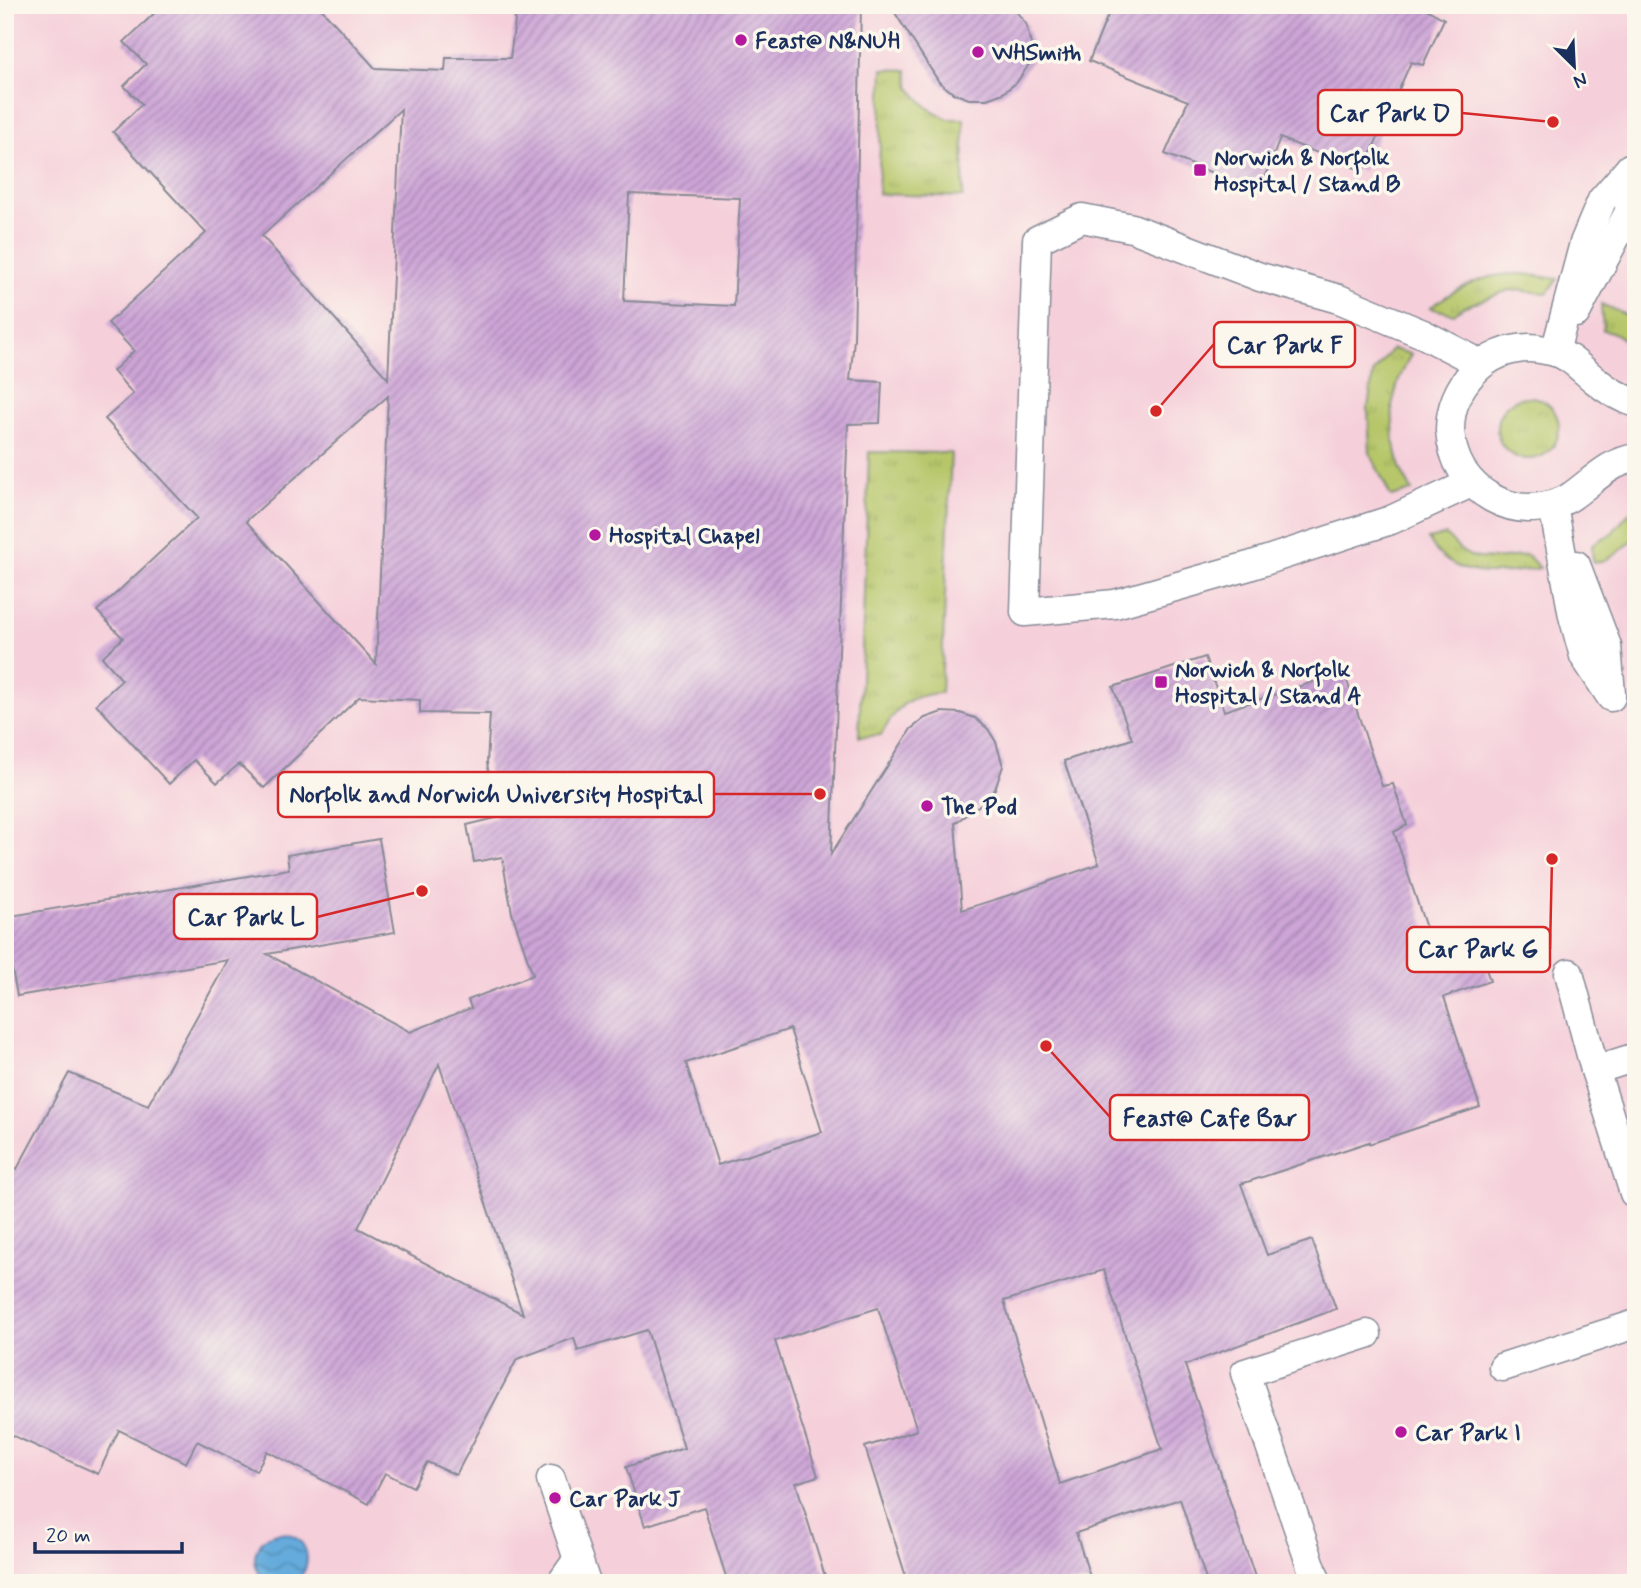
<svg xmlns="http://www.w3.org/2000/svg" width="1641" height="1588" font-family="Mynerve,sans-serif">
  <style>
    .built { fill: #f5cfda }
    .grass { fill: url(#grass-tufts); stroke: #687a64; stroke-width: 2 }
    .water { fill: url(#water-waves); stroke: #406d9c; stroke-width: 2 }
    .building { fill: url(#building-hatch); fill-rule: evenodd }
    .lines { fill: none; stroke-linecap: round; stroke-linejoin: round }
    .lane-casing { stroke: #888a96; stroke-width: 31 }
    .lane { stroke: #fff; stroke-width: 28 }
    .poi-dot { fill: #b5179e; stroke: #fbf7ec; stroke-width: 2.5 }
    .labels { text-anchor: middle; stroke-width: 7; stroke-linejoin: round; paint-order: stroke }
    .poi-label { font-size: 23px; font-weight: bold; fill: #1b2f5e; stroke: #fbf7ec; text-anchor: start }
    .leader { fill: none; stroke: #d62828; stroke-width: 2.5 }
    .callout-dot { fill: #d62828; stroke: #fbf7ec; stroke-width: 2.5 }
    .callout { fill: #fbf7ec; stroke: #d62828; stroke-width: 2.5 }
    .callout-label { font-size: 24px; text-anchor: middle; font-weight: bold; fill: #1b2f5e }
  </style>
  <defs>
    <pattern id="grass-tufts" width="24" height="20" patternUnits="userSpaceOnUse" patternTransform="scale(1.75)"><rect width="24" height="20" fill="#b6c669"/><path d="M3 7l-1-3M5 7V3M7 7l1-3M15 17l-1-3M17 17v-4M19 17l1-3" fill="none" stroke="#9caa5d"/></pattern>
    <pattern id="water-waves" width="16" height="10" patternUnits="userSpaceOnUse" patternTransform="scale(1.75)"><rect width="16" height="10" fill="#65abdb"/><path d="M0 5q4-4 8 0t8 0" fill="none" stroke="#528cb5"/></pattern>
    <pattern id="building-hatch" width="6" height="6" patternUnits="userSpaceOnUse" patternTransform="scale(1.75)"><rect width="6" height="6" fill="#cea5d7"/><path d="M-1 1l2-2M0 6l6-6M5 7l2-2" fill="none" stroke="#a687b2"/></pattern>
  </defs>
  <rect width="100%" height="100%" fill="#fbf7ec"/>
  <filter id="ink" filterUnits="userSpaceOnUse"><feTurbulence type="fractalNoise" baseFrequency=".0143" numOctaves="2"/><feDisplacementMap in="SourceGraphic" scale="14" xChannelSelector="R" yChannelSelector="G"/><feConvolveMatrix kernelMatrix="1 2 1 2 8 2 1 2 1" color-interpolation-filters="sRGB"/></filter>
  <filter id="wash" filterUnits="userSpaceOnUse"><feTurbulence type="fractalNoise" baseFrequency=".00686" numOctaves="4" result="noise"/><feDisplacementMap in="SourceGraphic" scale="28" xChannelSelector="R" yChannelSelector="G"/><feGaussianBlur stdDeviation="1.57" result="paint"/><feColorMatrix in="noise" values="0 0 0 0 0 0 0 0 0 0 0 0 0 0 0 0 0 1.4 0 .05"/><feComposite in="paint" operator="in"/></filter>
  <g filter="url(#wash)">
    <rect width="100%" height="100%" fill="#f6e5cf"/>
    <!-- built -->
    <rect class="built" x="5" y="5" width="1631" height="1578"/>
    <!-- grass -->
    <g class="grass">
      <polygon points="883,69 907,70 910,88 928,108 948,119 964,119 963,197 878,194"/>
      <path d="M1525,274L1558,279L1547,293L1509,290L1463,307L1454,314L1430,308C1447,294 1479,277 1502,275C1509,274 1517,274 1525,274Z"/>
      <path d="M1601,304L1631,317L1636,322V353C1627,342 1617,331 1603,330Z"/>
      <polygon points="1392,349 1411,354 1399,379 1392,405 1394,440 1400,468 1412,491 1391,497 1370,453 1368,408 1373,374"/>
      <circle cx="1528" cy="428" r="31"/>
      <path d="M869,452L951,453L941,693C906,695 898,706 881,735L859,737Z"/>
      <path d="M1636,505V537C1623,549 1611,561 1593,563L1592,544L1611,534Z"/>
      <path d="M1446,535C1454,544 1462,554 1474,557C1488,561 1512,557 1527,555L1540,568C1507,574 1464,580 1438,553C1434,549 1431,543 1428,539Z"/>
    </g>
    <!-- water -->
    <circle class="water" cx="281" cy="1559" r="26"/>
    <g id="blocks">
      <!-- building -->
      <g class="building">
        <path d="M163,5H318L375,68L445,71L446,58H510L517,5H861L854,339L850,380L882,382L880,423L848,424L831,854L911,729L925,718L942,712L960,713L975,718L988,729L996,742L1003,766L995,789L985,801L955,823L962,910L1016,893L1099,864L1064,761L1132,739L1113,687L1205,657L1224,711L1344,672L1382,786L1393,784L1407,825L1394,832L1433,949L1475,936L1490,981L1444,997L1480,1107L1369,1144V1142L1241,1184L1267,1255L1312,1240L1336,1309L1185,1365L1257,1583H1207L1180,1499L1076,1533L1092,1583H908L865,1447L917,1430L878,1308L775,1341L818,1476L796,1483L827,1583H728L704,1507L645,1526L626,1467L684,1448L647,1330L578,1351L574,1338L517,1359L456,1475L427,1462L413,1487L385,1473L369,1504L267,1451L256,1471L197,1441L186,1463L119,1430L98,1474L5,1432V1165L17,1169L69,1073L148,1105L228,960L17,996L5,930V917L289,869L287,855L379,839L395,932L267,954L410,1032L471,1008L468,1000L533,975L512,913L502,857L474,862L467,825L496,818L487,763L490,714L420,713V700L359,697L264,788L239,764L217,783L194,760L169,784L96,704L122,680L102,657L123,638L97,611L197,518L105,419L133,394L113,371L134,351L108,323L206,233L113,132L142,104L124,86L146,64L124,42ZM401,109L388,379L262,236ZM629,194L740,198L734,306L624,301ZM388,396L376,664L246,521ZM790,1029L822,1132L718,1165L686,1063ZM439,1064L523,1314L358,1228ZM1104,1270L1162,1449L1060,1484L1004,1301Z"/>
        <polygon points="890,5 1011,5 1026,24 1034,57 1017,82 1003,93 987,99 969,99 953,93 939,82"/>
        <polygon points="1112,5 1419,5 1444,19 1423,65 1411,62 1363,171 1280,138 1260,192 1165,154 1188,101 1089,61"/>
      </g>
    </g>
  </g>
  <g filter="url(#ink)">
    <use href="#blocks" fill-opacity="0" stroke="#888a96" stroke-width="2"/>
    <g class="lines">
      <!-- lane casing -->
      <g class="lane-casing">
        <g id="lane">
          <polyline points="1576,313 1629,212 1630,168"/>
          <polyline points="1555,352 1584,243 1602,200 1630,168"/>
          <path d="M1636,403C1620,398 1607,390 1595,380C1581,369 1569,354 1551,351C1544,350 1537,348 1530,348C1485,348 1450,386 1450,430C1451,444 1454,457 1462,470C1470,482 1479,491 1492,498C1503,504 1516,508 1528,508C1543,508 1561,504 1573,495C1594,480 1609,462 1636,458"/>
          <polyline points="1471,483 1391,520 1249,566 1115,604 1025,612 1037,240 1082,218 1132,228 1260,277 1339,299 1423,334 1481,364"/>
          <polyline points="1553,505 1573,616 1584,656 1611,697"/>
          <polyline points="1576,565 1607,646 1611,694"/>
          <polyline points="1569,973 1595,1070 1634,1193"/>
          <polyline points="1595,1070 1636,1057"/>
          <polyline points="1503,1367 1636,1324"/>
          <polyline points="551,1479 586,1583"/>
          <polyline points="561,1583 578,1559"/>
          <polyline points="1317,1583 1245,1373 1367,1334"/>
        </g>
      </g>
      <!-- lane -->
      <use href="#lane" class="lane"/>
    </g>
  </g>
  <!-- markers -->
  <g class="poi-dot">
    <circle cx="741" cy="40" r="7"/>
    <circle cx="978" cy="52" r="7"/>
    <rect x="1193" y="163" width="14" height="14" rx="3.5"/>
    <circle cx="595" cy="535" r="7"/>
    <rect x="1154" y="675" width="14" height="14" rx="3.5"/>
    <circle cx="927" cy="806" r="7"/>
    <circle cx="1401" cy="1432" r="7"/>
    <circle cx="555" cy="1498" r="7"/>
  </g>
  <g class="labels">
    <!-- poi labels -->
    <g class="poi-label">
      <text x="755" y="48">Feast@ N&amp;NUH</text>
      <text x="992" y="60">WHSmith</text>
      <text x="1214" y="165">Norwich &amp; Norfolk<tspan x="1214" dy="26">Hospital / Stand B</tspan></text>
      <text x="609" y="543">Hospital Chapel</text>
      <text x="1175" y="677">Norwich &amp; Norfolk<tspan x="1175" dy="26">Hospital / Stand A</tspan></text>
      <text x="941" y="814">The Pod</text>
      <text x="1415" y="1440">Car Park I</text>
      <text x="569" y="1506">Car Park J</text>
    </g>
  </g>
  <!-- callouts -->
  <path class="leader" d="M1553 122L1462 113M1156 411L1214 344M820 794L714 794M422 891L317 917M1552 859L1550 949M1046 1046L1110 1117"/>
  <g class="callout-dot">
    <circle cx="1553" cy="122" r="7"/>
    <circle cx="1156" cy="411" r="7"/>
    <circle cx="820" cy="794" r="7"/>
    <circle cx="422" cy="891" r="7"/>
    <circle cx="1552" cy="859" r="7"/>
    <circle cx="1046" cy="1046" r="7"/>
  </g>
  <g class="callout">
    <rect x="1318" y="90" width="144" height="45" rx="7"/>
    <rect x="1214" y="322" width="141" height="45" rx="7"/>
    <rect x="278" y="772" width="436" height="45" rx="7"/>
    <rect x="174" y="894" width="143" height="45" rx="7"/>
    <rect x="1407" y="927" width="143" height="45" rx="7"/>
    <rect x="1110" y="1095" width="199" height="45" rx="7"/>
  </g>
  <g class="callout-label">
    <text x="1390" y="121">Car Park D</text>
    <text x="1285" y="353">Car Park F</text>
    <text x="496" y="802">Norfolk and Norwich University Hospital</text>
    <text x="246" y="925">Car Park L</text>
    <text x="1478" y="957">Car Park G</text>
    <text x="1210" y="1126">Feast@ Cafe Bar</text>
  </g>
  <!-- margin -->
  <rect width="1641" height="1588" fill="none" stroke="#fbf7ec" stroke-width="28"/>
  <!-- north arrow -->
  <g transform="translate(1574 66) rotate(156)" stroke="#fbf7ec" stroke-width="5" paint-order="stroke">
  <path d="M0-5L12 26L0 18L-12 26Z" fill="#1b2f5e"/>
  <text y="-10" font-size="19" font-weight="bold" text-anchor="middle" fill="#1b2f5e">N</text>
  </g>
  <!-- scale -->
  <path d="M35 1542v10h147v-10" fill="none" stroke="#1b2f5e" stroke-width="3.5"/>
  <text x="46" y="1542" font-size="21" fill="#1b2f5e" stroke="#fbf7ec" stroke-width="5" paint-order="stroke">20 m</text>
</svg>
